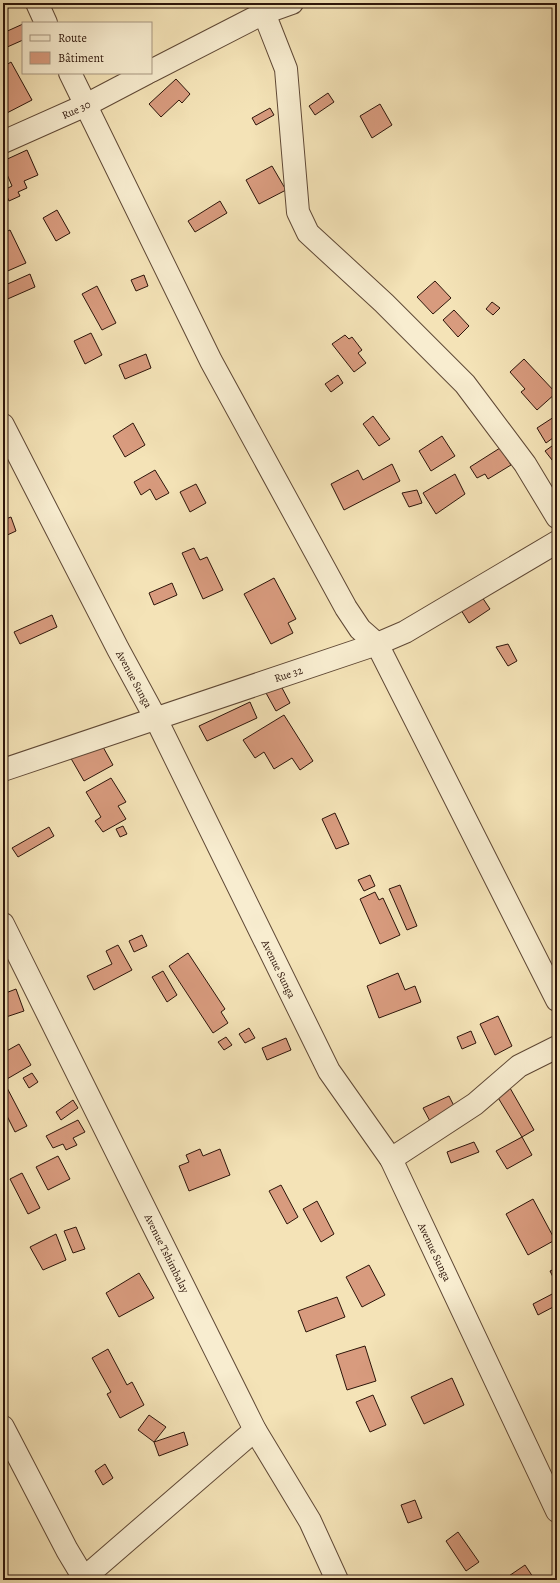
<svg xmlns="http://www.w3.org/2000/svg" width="560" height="1583" font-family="Alegreya,serif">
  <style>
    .building { fill: #d89b7e; stroke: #2d150a }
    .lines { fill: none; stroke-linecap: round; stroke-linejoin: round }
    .street-casing { stroke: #5f4835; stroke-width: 24 }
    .street { stroke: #f8edd0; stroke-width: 22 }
    .labels { text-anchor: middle; stroke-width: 3; stroke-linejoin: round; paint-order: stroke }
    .street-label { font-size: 11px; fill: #2d150a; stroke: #f8edd0 }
  </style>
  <rect width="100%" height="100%" fill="#f4e3b7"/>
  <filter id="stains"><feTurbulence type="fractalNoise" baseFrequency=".005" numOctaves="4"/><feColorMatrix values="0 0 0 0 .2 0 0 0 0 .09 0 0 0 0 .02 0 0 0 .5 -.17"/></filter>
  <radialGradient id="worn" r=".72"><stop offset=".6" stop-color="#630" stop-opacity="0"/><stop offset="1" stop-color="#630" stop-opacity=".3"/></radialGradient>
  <!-- building -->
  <g class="building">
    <polygon points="3,3 18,3 18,4 3,10"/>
    <polygon points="23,24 23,40 5,48 3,43 3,33"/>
    <polygon points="11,62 32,100 3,115 3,67"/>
    <polygon points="176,79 190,94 182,103 179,100 161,117 149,104"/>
    <polygon points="328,93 334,102 315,115 309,106"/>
    <polygon points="380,104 392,125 372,138 360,116"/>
    <polygon points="270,108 274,115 256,125 252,118"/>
    <polygon points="27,150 38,175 24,181 27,188 18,192 20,196 9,201 4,190 12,186 3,165 3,161"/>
    <polygon points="272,166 286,190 259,204 246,180"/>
    <polygon points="220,201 227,213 195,232 188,221"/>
    <polygon points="57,210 70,233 56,241 43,218"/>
    <polygon points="10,230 26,263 3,273 3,233"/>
    <polygon points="30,274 35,287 3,301 3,286"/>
    <polygon points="144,275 148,286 136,291 131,280"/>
    <polygon points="435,281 451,298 433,314 417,297"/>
    <polygon points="97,286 116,323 102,330 82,294"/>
    <polygon points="492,302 500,308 493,315 486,309"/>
    <polygon points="454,310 469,326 458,337 443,320"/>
    <polygon points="91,333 102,355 85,364 74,341"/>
    <polygon points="345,335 349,339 352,337 362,350 358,353 366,363 354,372 332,344"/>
    <polygon points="146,354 151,368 125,379 119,365"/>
    <polygon points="524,359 556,393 537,410 521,392 525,389 510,372"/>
    <polygon points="338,375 343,383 331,392 325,384"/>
    <polygon points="557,415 557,435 546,443 537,428"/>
    <polygon points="373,416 390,439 379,446 363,424"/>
    <polygon points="133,423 145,445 125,457 113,436"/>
    <polygon points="442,436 455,456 431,471 419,451"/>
    <polygon points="552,446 554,448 557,446 556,465 545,451"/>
    <polygon points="500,448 511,465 488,479 485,474 477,478 470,467"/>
    <polygon points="392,464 400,481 344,510 331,484 358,470 363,480"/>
    <polygon points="155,470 169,493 156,500 150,489 141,495 134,482"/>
    <polygon points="455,474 465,494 436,514 423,493"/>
    <polygon points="196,484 206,503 190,512 180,492"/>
    <polygon points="417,490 422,503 409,507 402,493"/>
    <polygon points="11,517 16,531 3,537 3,520"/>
    <polygon points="194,548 200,560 207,557 223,590 203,599 182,553"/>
    <polygon points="274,578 296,619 288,623 293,633 271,644 244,594"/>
    <polygon points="172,583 177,595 154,605 149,593"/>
    <polygon points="482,597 490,609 469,623 461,610"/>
    <polygon points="52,615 57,627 20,644 14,632"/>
    <polygon points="508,644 517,661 508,666 496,647"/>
    <polygon points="281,686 290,703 276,711 266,693"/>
    <polygon points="250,702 257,718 207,741 199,726"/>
    <polygon points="284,715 313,761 300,770 292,758 274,769 264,752 255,758 243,740"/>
    <polygon points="98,738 113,765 84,781 69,755"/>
    <polygon points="111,778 126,802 118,806 126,819 103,832 95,821 101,817 86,792"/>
    <polygon points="335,813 349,844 336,849 322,819"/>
    <polygon points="123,826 127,834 120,837 116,829"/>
    <polygon points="49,827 54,836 18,857 12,848"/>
    <polygon points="370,875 375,886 364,891 358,880"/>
    <polygon points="400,885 417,926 407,930 389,889"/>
    <polygon points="375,892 379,900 383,898 400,935 380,944 360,899"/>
    <polygon points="142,935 147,946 134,952 129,941"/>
    <polygon points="118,945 132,970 94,990 87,976 112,964 106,951"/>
    <polygon points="188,953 225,1009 221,1012 228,1023 213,1033 169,966"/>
    <polygon points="163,971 177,995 167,1002 152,977"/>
    <polygon points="398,973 405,990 415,986 421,1002 379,1018 367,986"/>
    <polygon points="16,989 24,1011 3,1018 3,994"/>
    <polygon points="498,1016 512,1046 495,1055 480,1024"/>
    <polygon points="249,1028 255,1038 245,1043 239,1034"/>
    <polygon points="471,1031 476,1043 462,1049 457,1037"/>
    <polygon points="226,1037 232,1045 224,1050 218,1042"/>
    <polygon points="286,1038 291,1050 267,1060 262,1048"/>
    <polygon points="19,1044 31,1065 7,1079 3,1071 3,1053"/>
    <polygon points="32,1073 38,1082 29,1088 23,1078"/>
    <polygon points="5,1084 27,1126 15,1132 3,1108 3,1086"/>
    <polygon points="510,1088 534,1130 522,1137 497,1096"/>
    <polygon points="449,1096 456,1110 431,1123 423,1108"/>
    <polygon points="73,1100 78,1108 61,1120 56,1112"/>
    <polygon points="78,1120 85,1132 73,1138 77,1145 66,1150 63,1144 53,1148 46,1136"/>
    <polygon points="522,1137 532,1155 507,1169 496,1151"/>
    <polygon points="474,1142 479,1152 451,1163 447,1152"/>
    <polygon points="200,1149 203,1156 220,1149 230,1175 189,1191 179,1166 189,1162 186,1155"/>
    <polygon points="58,1156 70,1179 48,1190 36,1167"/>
    <polygon points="22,1173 40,1208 28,1214 10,1179"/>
    <polygon points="281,1185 298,1217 287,1224 269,1191"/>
    <polygon points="533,1199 555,1240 528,1255 506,1214"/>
    <polygon points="317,1201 334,1234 321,1242 303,1209"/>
    <polygon points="76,1227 85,1249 73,1253 64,1231"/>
    <polygon points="56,1234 66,1260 43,1270 30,1247"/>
    <polygon points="369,1265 385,1295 362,1307 346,1277"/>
    <polygon points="557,1268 557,1285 550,1271"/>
    <polygon points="139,1273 154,1298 119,1317 106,1293"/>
    <polygon points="556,1292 557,1305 538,1315 533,1304"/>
    <polygon points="337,1297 345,1317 306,1332 298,1311"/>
    <polygon points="365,1346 376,1381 347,1390 336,1355"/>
    <polygon points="108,1349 127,1385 132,1382 144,1405 120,1418 107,1394 111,1392 92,1358"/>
    <polygon points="452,1378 464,1405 424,1424 411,1397"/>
    <polygon points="373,1395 386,1425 370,1432 356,1402"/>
    <polygon points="149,1415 166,1427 154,1442 138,1430"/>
    <polygon points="184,1432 188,1445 159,1456 154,1442"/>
    <polygon points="105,1464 113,1478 103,1485 95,1471"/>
    <polygon points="415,1500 422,1518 408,1523 401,1505"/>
    <polygon points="458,1532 479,1562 466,1571 446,1541"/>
    <polygon points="525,1565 535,1580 503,1580"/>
  </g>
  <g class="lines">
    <!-- street casing -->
    <g class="street-casing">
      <g id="street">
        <polyline points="37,3 46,23"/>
        <polyline points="292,3 264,13 286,69 298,212 308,233 384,303 465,384 525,464 557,517"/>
        <polyline points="151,71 264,13 261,3"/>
        <polyline points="70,73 211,361 346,608 360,629 377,644 557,1000"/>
        <path id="s1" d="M3,142L86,105L147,73"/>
        <path id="s2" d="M3,425L118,649L156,719L329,1071L391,1159L557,1511"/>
        <path id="s3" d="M3,770L377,644L405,632L557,542"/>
        <path id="s4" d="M3,924L255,1430L310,1521L337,1580"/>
        <polyline points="391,1159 475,1104 519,1066 557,1047"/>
        <polyline points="3,1427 67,1550 85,1580"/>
        <polyline points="84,1578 255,1430"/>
      </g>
    </g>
    <!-- street -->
    <use href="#street" class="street"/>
  </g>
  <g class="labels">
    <!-- street labels -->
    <g class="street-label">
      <text dy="4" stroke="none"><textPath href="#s1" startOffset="80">Rue 30</textPath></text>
      <text dy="4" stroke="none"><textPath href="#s3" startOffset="301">Rue 32</textPath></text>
      <text dy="4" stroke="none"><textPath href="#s2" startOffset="286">Avenue Sunga</textPath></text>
      <text dy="4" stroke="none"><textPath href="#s2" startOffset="610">Avenue Sunga</textPath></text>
      <text dy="4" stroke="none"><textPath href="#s2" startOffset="934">Avenue Sunga</textPath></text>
      <text dy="4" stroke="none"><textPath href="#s4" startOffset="368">Avenue Tshimbalay</textPath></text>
    </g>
  </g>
  <!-- margin -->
  <rect width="560" height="1583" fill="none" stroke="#f4e3b7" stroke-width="16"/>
  <rect x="4" y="4" width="552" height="1575" fill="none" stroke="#2d150a" stroke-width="2"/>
  <rect x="8" y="8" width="544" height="1567" fill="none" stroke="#2d150a"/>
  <!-- legend -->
  <rect x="22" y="22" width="130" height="52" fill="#f8edd0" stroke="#a79781"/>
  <rect x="30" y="35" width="20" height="6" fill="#f8edd0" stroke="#a79781"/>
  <text x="58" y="42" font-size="12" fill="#2d150a">Route</text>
  <rect x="30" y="52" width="20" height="12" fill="#d89b7e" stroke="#a79781"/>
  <text x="58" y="62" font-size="12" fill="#2d150a">Bâtiment</text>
  <rect width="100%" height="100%" filter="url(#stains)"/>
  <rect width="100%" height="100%" fill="url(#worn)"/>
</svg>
